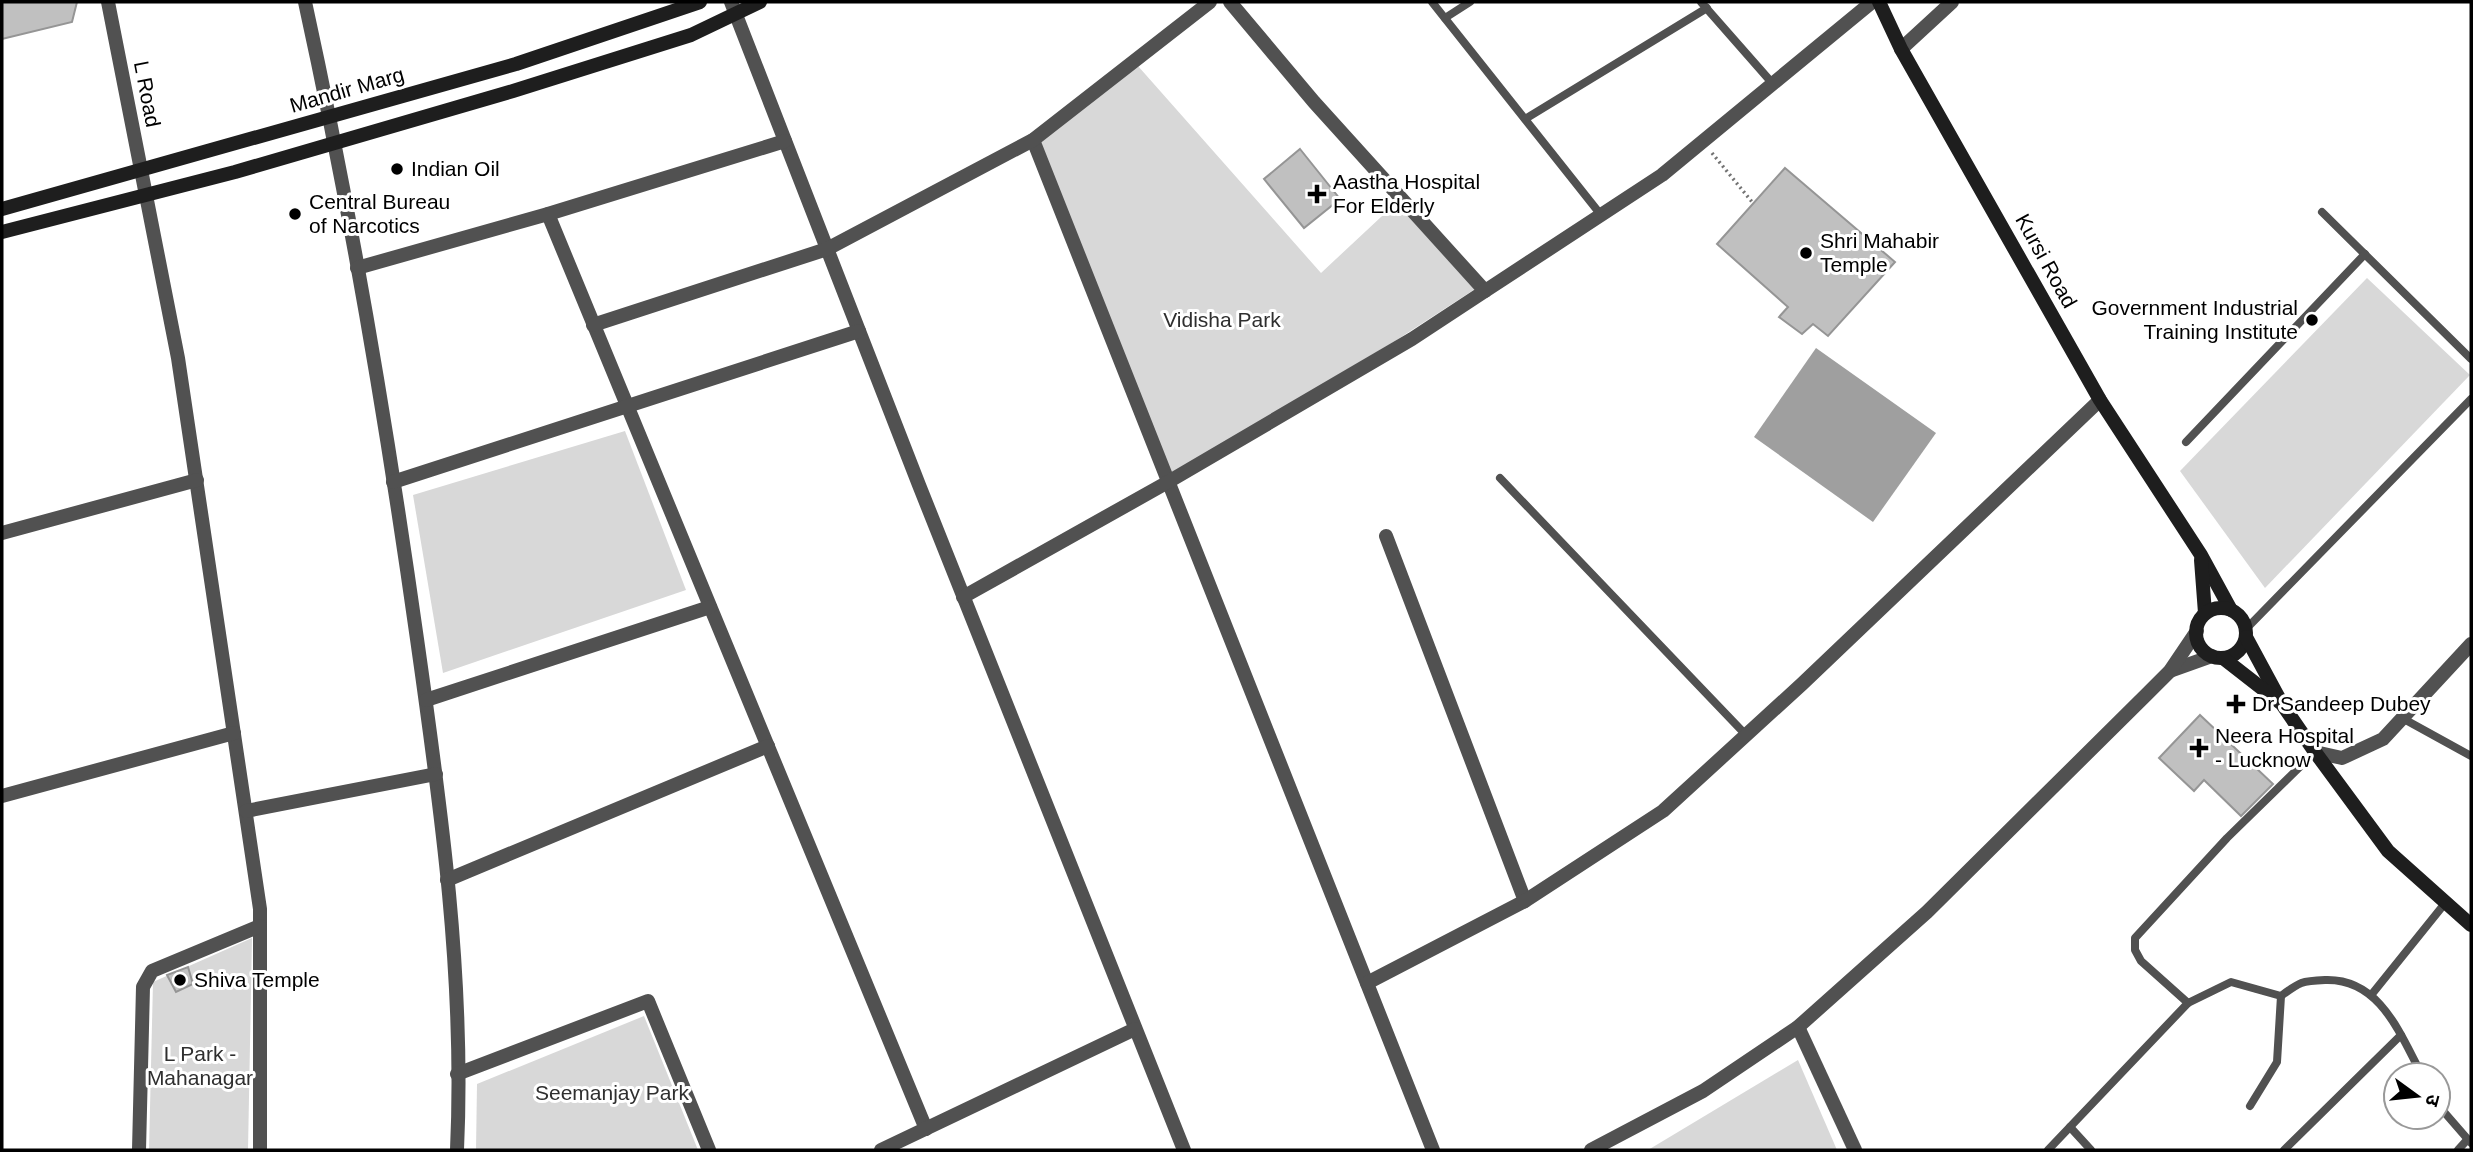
<svg xmlns="http://www.w3.org/2000/svg" width="2473" height="1152" font-family="Arial,'Noto Sans Devanagari',sans-serif">
  <style>
    .green { fill: #d8d8d8 }
    .water { fill: #9f9f9f }
    .building { fill: #c0c0c0; stroke: #959595; stroke-width: 2 }
    .lines { fill: none; stroke-linecap: round; stroke-linejoin: round }
    .path { stroke: #737373; stroke-width: 3.5; stroke-dasharray: 2 3.5; stroke-linecap: butt }
    .service { stroke: #515151; stroke-width: 8 }
    .minor { stroke: #515151; stroke-width: 14 }
    .tertiary { stroke: #515151; stroke-width: 14 }
    .secondary { stroke: #1e1e1e; stroke-width: 14 }
    .poi-dot { fill: #000; stroke: #fff; stroke-width: 2.5 }
    .labels { text-anchor: middle; stroke-width: 6; stroke-linejoin: round; paint-order: stroke }
    .street-label { font-size: 21px; fill: #000; stroke: #fff }
    .poi-label { font-size: 21px; fill: #000; stroke: #fff; text-anchor: start }
    .park-label { font-size: 21px; fill: #2f2f2f; stroke: #fff }
  </style>
  <rect width="100%" height="100%" fill="#fff"/>
  <!-- green -->
  <g class="green">
    <polygon points="1138,66 1321,273 1396,203 1475,289 1395,341 1171,474 1039,141"/>
    <polygon points="2367,278 2470,375 2265,588 2180,471"/>
    <polygon points="625,431 686,590 443,673 413,495"/>
    <polygon points="252,938 248,1150 149,1150 153,982"/>
    <polygon points="644,1016 698,1150 476,1150 477,1084"/>
    <polygon points="1798,1060 1837,1150 1648,1150"/>
  </g>
  <!-- water -->
  <polygon class="water" points="1816,348 1936,433 1873,522 1754,437"/>
  <!-- building -->
  <g class="building">
    <polygon points="2,2 77,2 72,22 2,39"/>
    <polygon points="1300,149 1340,199 1304,228 1264,179"/>
    <polygon points="1785,168 1895,262 1828,336 1813,324 1802,334 1779,317 1788,307 1717,244"/>
    <polygon points="2200,715 2273,784 2241,816 2204,780 2194,791 2159,758"/>
    <polygon points="188,967 193,984 176,992 167,975"/>
  </g>
  <g class="lines">
    <!-- path -->
    <polyline class="path" points="1712,153 1753,203"/>
    <!-- service -->
    <g class="service">
      <polyline points="1432,2 1601,215"/>
      <polyline points="1701,2 1773,84"/>
      <polyline points="1445,18 1470,2"/>
      <polyline points="1525,119 1707,8"/>
      <polyline points="2322,212 2471,359"/>
      <polyline points="2186,442 2365,254"/>
      <polyline points="1500,478 1746,735"/>
      <polyline points="2246,629 2471,399"/>
      <polyline points="2402,718 2471,756"/>
      <polyline points="2372,994 2446,902"/>
      <polyline points="2188,1003 2141,961 2135,950 2135,938 2227,838 2315,752"/>
      <polyline points="2438,1105 2471,1143"/>
      <path d="M2250,1106L2277,1062L2281,996C2300,982 2301,981 2325,980C2380,978 2400,1034 2422,1075"/>
      <polyline points="2070,1127 2091,1150"/>
      <polyline points="2048,1150 2188,1003 2231,982 2281,996"/>
      <polyline points="2284,1150 2401,1035"/>
      <polyline points="2458,1150 2467,1140"/>
    </g>
    <!-- minor -->
    <g class="minor">
      <polyline points="108,2 178,358 260,909 260,1150"/>
      <path d="M305,2C351,212 387,426 417,639C441,808 465,979 457,1150"/>
      <polyline points="731,2 919,485 1184,1150"/>
      <polyline points="1230,2 1314,102 1485,291"/>
      <polyline points="1901,49 1952,2"/>
      <polyline points="1033,140 1433,1150"/>
      <polyline points="548,214 926,1129"/>
      <polyline points="357,268 548,214 785,141"/>
      <polyline points="593,325 827,249 1033,140 1210,2"/>
      <polyline points="393,482 859,331"/>
      <polyline points="2,533 197,480"/>
      <polyline points="1386,536 1525,901"/>
      <polyline points="963,597 1168,482 1412,339 1485,291 1662,175 1872,2"/>
      <polyline points="2170,671 2212,656"/>
      <polyline points="426,700 710,607"/>
      <polyline points="2,796 234,733"/>
      <polyline points="246,811 436,774"/>
      <polyline points="447,880 768,746"/>
      <polyline points="1367,983 1525,901 1663,811 1802,684 2100,400"/>
      <polyline points="1798,1027 1855,1150"/>
      <polyline points="457,1074 648,1001 709,1150"/>
      <polyline points="139,1150 143,987 152,971 260,926"/>
      <polyline points="881,1150 1135,1029"/>
      <polyline points="1591,1150 1703,1091 1798,1027 1927,912 2148,693 2170,671 2197,631"/>
    </g>
    <!-- tertiary -->
    <polyline class="tertiary" points="2315,752 2342,758 2383,739 2471,644"/>
    <!-- secondary -->
    <g class="secondary">
      <polyline points="1879,2 1901,49 2100,400 2201,555 2231,610"/>
      <polyline points="2,209 516,64 700,2"/>
      <polyline points="2,232 235,172 513,91 691,35 760,2"/>
      <polyline points="2201,560 2205,613"/>
      <circle cx="2221" cy="633" r="25"/>
      <polyline points="2246,637 2280,700"/>
      <polyline points="2223,658 2282,704 2315,752 2388,851 2471,925"/>
    </g>
  </g>
  <!-- markers -->
  <g class="poi-dot">
    <circle cx="397" cy="169" r="7"/>
    <path d="M1313.5 183.5h7v7h7v7h-7v7h-7v-7h-7v-7h7z"/>
    <circle cx="295" cy="214" r="7"/>
    <circle cx="1806" cy="253" r="7"/>
    <circle cx="2312" cy="320" r="7"/>
    <path d="M2232.5 693.5h7v7h7v7h-7v7h-7v-7h-7v-7h7z"/>
    <path d="M2195.5 737.5h7v7h7v7h-7v7h-7v-7h-7v-7h7z"/>
    <circle cx="180" cy="980" r="7"/>
  </g>
  <g class="labels">
    <!-- street labels -->
    <g class="street-label">
      <text transform="translate(347 90) rotate(-16)" y="7">Mandir Marg</text>
      <text transform="translate(147 94) rotate(79)" y="7">L Road</text>
      <text transform="translate(2046 261) rotate(61)" y="7">Kursi Road</text>
    </g>
    <!-- poi labels -->
    <g class="poi-label">
      <text x="411" y="176">Indian Oil</text>
      <text x="1333" y="189">Aastha Hospital<tspan x="1333" dy="24">For Elderly</tspan></text>
      <text x="309" y="209">Central Bureau<tspan x="309" dy="24">of Narcotics</tspan></text>
      <text x="1820" y="248">Shri Mahabir<tspan x="1820" dy="24">Temple</tspan></text>
      <text x="2298" y="315" text-anchor="end">Government Industrial<tspan x="2298" dy="24">Training Institute</tspan></text>
      <text x="2252" y="711">Dr Sandeep Dubey</text>
      <text x="2215" y="743">Neera Hospital<tspan x="2215" dy="24">- Lucknow</tspan></text>
      <text x="194" y="987">Shiva Temple</text>
    </g>
    <!-- park labels -->
    <g class="park-label">
      <text x="1222" y="327">Vidisha Park</text>
      <text x="200" y="1061">L Park -<tspan x="200" dy="24">Mahanagar</tspan></text>
      <text x="612" y="1100">Seemanjay Park</text>
    </g>
  </g>
  <!-- border -->
  <rect width="2473" height="1152" fill="none" stroke="#000000" stroke-width="7"/>
  <!-- north arrow -->
  <g transform="translate(2417 1096) rotate(105)"><circle r="33" fill="#ffffff" stroke="#999999" stroke-width="2"/>
  <path d="M0-5L12 26L0 18L-12 26Z" fill="#000000"/>
  <text y="-10" font-size="19" font-weight="bold" text-anchor="middle" fill="#000000">उ</text>
  </g>
</svg>
